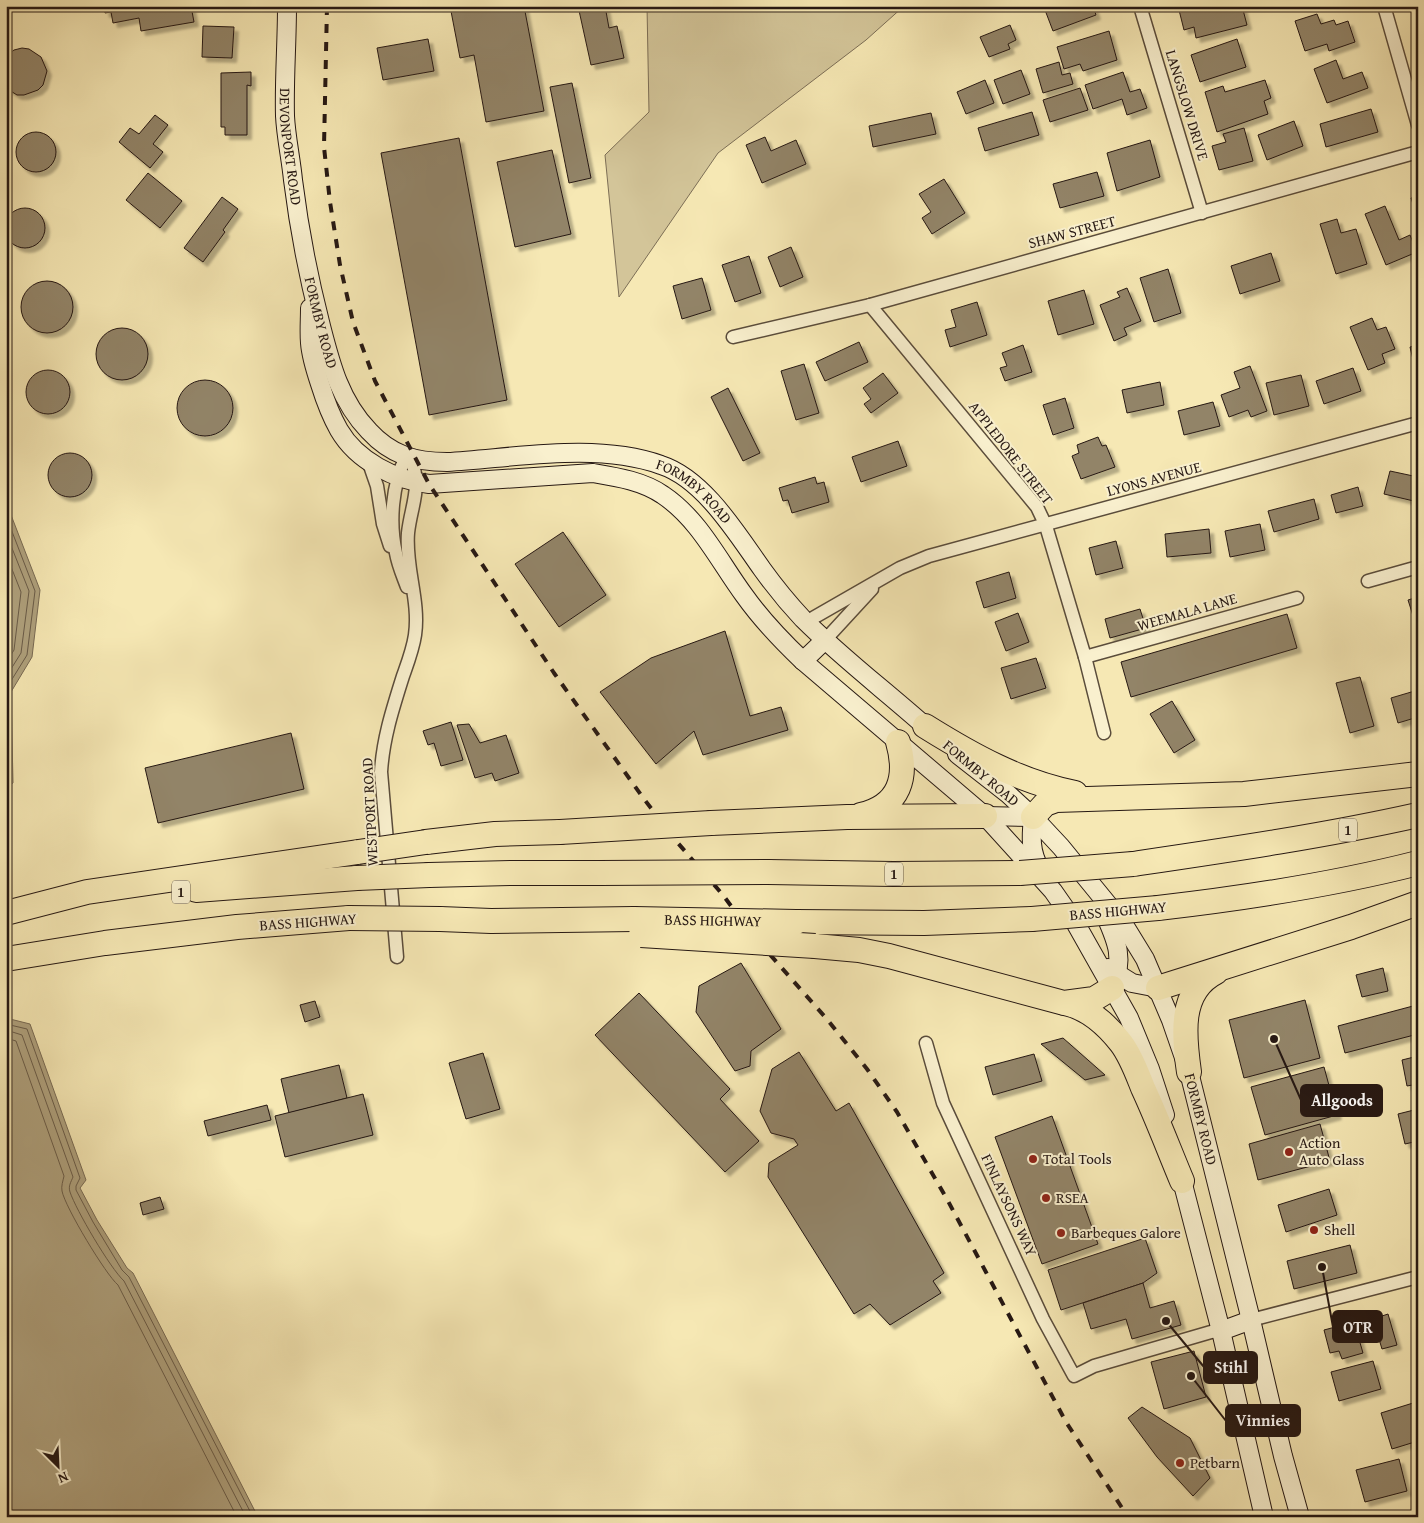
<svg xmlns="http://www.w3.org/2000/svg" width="1424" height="1523" font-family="'Gentium Book Plus',serif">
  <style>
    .green { fill: #d3c599; stroke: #7c6e56 }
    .water { fill: #afa17d; stroke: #786a53 }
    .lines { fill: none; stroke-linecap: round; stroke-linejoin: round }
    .shore { stroke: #6a5c48; stroke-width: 1 }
    .building { fill: #928467; stroke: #261813; filter: url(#shadow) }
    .minor-casing { stroke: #5a4c3b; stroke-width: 15 }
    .secondary-casing { stroke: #261813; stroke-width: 20 }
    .motorway-casing { stroke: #261813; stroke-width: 26 }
    .minor { stroke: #f9f0ce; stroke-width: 12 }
    .secondary { stroke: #f9f0ce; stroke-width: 18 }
    .motorway { stroke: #f6e8b4; stroke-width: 24 }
    .rail { stroke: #261813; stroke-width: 4; stroke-dasharray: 9 9; stroke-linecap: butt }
    .motorway-bridge-casing { stroke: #261813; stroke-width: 26; stroke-linecap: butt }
    .motorway-bridge { stroke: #f6e8b4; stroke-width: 24 }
    .poi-dot { fill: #8f2418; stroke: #f9f0ce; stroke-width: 2 }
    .labels { text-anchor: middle; stroke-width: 4; stroke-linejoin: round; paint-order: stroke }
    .shield { fill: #f9f0ce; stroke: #65594b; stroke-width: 1 }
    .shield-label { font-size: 14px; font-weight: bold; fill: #261813 }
    .street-label { font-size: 15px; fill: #261813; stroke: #f9f0ce }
    .poi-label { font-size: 15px; fill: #261813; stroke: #f9f0ce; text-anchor: start }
    .leader { fill: none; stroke: #261813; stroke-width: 2 }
    .callout-dot { fill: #261813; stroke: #f9f0ce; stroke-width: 2 }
    .callout { fill: #261813; stroke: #261813; stroke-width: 2 }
    .callout-label { font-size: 16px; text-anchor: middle; font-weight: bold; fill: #fff }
  </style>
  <defs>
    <filter id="shadow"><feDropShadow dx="4.5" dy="4.5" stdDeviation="1" flood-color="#0004"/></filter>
  </defs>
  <rect width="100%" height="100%" fill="#f6e8b4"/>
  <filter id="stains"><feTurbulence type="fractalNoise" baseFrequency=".004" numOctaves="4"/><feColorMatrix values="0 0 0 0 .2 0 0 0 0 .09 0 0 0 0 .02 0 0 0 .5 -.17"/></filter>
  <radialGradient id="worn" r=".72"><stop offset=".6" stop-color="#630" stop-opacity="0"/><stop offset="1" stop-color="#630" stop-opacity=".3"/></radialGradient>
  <!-- green -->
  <polygon class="green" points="647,6 904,6 866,40 718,153 619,297 605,155 649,112"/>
  <!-- water -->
  <g class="water">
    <polygon points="6,502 40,590 32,657 11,692 13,783 6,790"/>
    <polygon points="6,1018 30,1024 86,1180 80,1188 97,1220 127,1268 133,1273 258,1517 6,1517"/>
  </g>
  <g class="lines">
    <!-- shore -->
    <g class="shore">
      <polyline points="6,516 35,591 27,655 6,689"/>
      <polyline points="6,533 29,591 21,653 6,677"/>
      <polyline points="6,554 21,592 14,650 6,663"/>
      <polyline points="6,714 8,780 6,782"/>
      <polyline points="6,1024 27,1029 80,1178 76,1186 76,1190 93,1222 122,1270 129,1277 253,1517"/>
      <path d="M6,1030L22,1035L73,1177C71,1182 68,1186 70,1192C76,1210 110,1268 124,1281L246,1517"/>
      <path d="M6,1038L16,1041L64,1176C63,1181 61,1186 62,1191C65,1207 106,1275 118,1285L237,1517"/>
    </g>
  </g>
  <!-- building -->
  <g class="building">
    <polygon points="104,6 191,6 194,22 141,31 139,18 113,23 111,12 105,13"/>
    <polygon points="450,6 524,6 544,111 486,122 474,55 460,58"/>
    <polygon points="578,6 605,6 609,28 617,26 624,58 591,65"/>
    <polygon points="1054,6 1093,6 1096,15 1053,31 1045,10"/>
    <polygon points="1196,6 1242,6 1247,25 1196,38 1194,27 1184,30 1179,10"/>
    <polygon points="1317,14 1321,24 1334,20 1336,25 1348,21 1355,42 1329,51 1327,44 1305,51 1295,21"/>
    <polygon points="1010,25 1016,40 1008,44 1010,49 989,57 980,37"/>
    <polygon points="203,26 234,27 232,58 202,57"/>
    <polygon points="1109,31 1117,60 1083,71 1080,64 1064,69 1057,47"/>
    <polygon points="428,39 434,71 383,80 377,48"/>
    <polygon points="1237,39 1246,67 1200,82 1191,55"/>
    <polygon points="22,48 29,49 41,57 47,71 43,85 38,90 24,95 17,95 6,88 6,56 14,50"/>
    <polygon points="1336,60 1343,79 1362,72 1368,88 1327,103 1314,69"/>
    <polygon points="1059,62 1062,75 1070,73 1073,84 1043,93 1036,69"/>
    <polygon points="1021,70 1030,94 1003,104 994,80"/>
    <polygon points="251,72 251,86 247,85 247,135 225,135 225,127 221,127 221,73"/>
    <polygon points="1123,72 1130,92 1140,89 1147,108 1127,115 1122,99 1093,109 1085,85"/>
    <polygon points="985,80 994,103 966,114 957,92"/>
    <polygon points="1265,80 1271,98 1264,101 1268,114 1217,132 1205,92 1223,86 1225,92"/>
    <polygon points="572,83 591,178 569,183 550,87"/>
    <polygon points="1080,88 1088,110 1050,122 1043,100"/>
    <polygon points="1371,109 1378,132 1326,147 1320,124"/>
    <polygon points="1032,112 1039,135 985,151 978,128"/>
    <polygon points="931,113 936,134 873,147 869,126"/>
    <polygon points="155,115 168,125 153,144 163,152 150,168 119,142 130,128 139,134"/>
    <polygon points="1294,121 1303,146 1267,160 1258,135"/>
    <polygon points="1244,128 1253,161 1219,170 1212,146 1226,142 1223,134"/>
    <circle cx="36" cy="152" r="20"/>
    <polygon points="765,137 771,151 796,140 806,164 762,183 746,145"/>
    <polygon points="459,138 507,400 429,415 381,153"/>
    <polygon points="1150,140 1160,177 1117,191 1107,153"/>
    <polygon points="552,150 571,234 515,247 497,162"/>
    <polygon points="1097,172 1104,196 1060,208 1053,184"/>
    <polygon points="148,173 182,201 160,228 126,200"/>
    <polygon points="944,179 965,213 932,234 922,218 931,212 919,194"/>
    <polygon points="222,197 238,209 223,230 225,232 203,262 184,248"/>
    <polygon points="1418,197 1418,220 1411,198"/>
    <polygon points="1385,206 1399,240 1410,235 1417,252 1386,265 1365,214"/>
    <circle cx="25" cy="228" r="20"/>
    <polygon points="1337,219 1341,233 1356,229 1367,264 1336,274 1320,224"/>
    <polygon points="791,247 803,277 780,287 768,257"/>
    <polygon points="1271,253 1280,281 1240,294 1231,266"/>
    <polygon points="749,256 761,293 735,302 722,265"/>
    <polygon points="1168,269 1181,313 1154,322 1140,278"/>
    <polygon points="702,278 711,310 682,319 673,286"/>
    <circle cx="47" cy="307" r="26"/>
    <polygon points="1127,288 1141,321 1124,328 1127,335 1114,341 1100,305 1120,297 1117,292"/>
    <polygon points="1084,290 1094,324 1058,335 1048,301"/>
    <polygon points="977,302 987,335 950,347 945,330 956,327 951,310"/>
    <polygon points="1372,318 1377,330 1386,327 1395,349 1382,354 1385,363 1368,370 1350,327"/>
    <circle cx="122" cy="354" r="26"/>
    <polygon points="859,342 868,362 825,381 816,362"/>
    <polygon points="1023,345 1032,372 1005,381 1000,368 1007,366 1002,353"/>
    <polygon points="1418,345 1418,376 1417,376 1410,347"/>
    <polygon points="804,364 819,413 796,420 781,371"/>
    <polygon points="1250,366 1267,411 1251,417 1248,410 1229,417 1221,395 1240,388 1234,372"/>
    <polygon points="1353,368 1361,391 1324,404 1316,381"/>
    <circle cx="48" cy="392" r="22"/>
    <polygon points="883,373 898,393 871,413 864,404 871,399 863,388"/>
    <polygon points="1301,375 1309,406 1274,415 1266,383"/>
    <circle cx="205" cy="408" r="28"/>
    <polygon points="1160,382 1164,405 1127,413 1122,390"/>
    <polygon points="728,388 760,453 743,461 711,397"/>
    <polygon points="1065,398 1074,428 1053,435 1043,405"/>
    <polygon points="1213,402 1220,426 1184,435 1178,411"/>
    <polygon points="1098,437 1102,446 1106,445 1115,467 1081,479 1072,456 1079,453 1077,445"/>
    <polygon points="898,441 907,466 861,482 852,457"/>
    <circle cx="70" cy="475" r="22"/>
    <polygon points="1390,471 1418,477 1418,502 1384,494"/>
    <polygon points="815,477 817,484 824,482 829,502 792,513 788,500 783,501 779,488"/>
    <polygon points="1358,487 1363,506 1336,513 1331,495"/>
    <polygon points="1314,499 1319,519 1274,532 1268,511"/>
    <polygon points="1260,524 1265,550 1230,557 1225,531"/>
    <polygon points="1209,529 1211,553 1167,557 1165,534"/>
    <polygon points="563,532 606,595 559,627 515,564"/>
    <polygon points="1116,541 1123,568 1096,575 1089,548"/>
    <polygon points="1009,572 1016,598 984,608 976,582"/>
    <polygon points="1418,597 1418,621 1415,622 1408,600"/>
    <polygon points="1140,609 1146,628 1110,638 1105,619"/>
    <polygon points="1018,613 1029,642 1006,651 995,622"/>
    <polygon points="1287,614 1297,648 1131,697 1121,662"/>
    <polygon points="725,631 750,716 781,707 788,730 703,755 694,731 656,764 600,692 651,658"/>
    <polygon points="1036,658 1046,688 1011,699 1001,668"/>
    <polygon points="1360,677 1374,726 1350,733 1336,683"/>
    <polygon points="1418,690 1418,717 1398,723 1391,698"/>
    <polygon points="1172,701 1195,740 1174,753 1150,714"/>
    <polygon points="451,722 463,760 441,766 434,743 428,745 423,731"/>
    <polygon points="469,724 480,743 506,735 519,773 495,781 492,773 475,778 457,725"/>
    <polygon points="291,733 304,789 158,823 145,768"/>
    <polygon points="741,963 781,1029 751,1051 750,1066 735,1071 696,1012 699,986"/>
    <polygon points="1383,968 1388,991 1362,997 1356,975"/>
    <polygon points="639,993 730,1089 720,1099 759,1141 725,1172 595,1035"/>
    <polygon points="1305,1000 1320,1058 1244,1078 1229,1020"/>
    <polygon points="315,1001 320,1017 305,1022 300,1005"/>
    <polygon points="1413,1006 1418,1026 1418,1034 1345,1053 1338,1026"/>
    <polygon points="1063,1038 1105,1075 1085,1080 1041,1044"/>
    <polygon points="799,1052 836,1111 849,1103 944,1273 933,1281 941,1293 890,1325 870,1304 854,1314 768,1177 769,1163 798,1145 794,1139 771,1133 760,1111 772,1069"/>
    <polygon points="483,1053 500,1109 466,1119 449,1063"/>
    <polygon points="1034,1054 1042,1081 993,1095 985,1067"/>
    <polygon points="1418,1056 1418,1084 1407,1086 1402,1060"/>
    <polygon points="339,1065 347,1098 289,1113 281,1079"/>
    <polygon points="1324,1067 1337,1115 1265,1135 1251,1087"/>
    <polygon points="363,1094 373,1135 285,1157 275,1116"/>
    <polygon points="267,1105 271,1120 208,1136 204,1121"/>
    <polygon points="1418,1109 1418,1141 1405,1144 1398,1114"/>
    <polygon points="1052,1116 1098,1244 1042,1264 995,1137"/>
    <polygon points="1320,1124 1330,1161 1258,1180 1249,1144"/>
    <polygon points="1329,1189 1337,1215 1286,1232 1278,1205"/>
    <polygon points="160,1197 164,1209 143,1215 140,1203"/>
    <polygon points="1145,1238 1157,1273 1143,1283 1061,1310 1048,1270"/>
    <polygon points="1350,1245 1357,1273 1294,1289 1287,1261"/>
    <polygon points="1143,1283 1150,1308 1174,1301 1181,1325 1132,1339 1126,1319 1091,1329 1083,1303"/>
    <polygon points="1388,1314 1397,1345 1382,1349 1373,1319"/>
    <polygon points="1354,1322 1363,1353 1342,1359 1339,1351 1330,1353 1324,1330"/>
    <polygon points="1194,1351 1206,1397 1164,1409 1151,1362"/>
    <polygon points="1373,1361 1381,1389 1339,1401 1331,1372"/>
    <polygon points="1413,1403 1418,1420 1418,1441 1392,1449 1381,1413"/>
    <polygon points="1142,1407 1190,1438 1210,1478 1193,1496 1157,1457 1128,1418"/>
    <polygon points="1399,1459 1407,1491 1365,1502 1356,1470"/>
  </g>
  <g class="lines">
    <!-- minor casing -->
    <g class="minor-casing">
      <g id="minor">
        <polyline points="1140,6 1202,213"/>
        <polyline points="1384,6 1418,125"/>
        <polyline points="870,305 1037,507 1046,526 1085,657 1104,733"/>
        <polyline points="733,337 870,305 1418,152"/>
        <path d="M406,457C392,484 389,523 396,553C398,565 403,576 407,587"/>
        <polyline points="368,460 377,486 383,524 390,546"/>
        <polyline points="1368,581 1418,567"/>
        <polyline points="806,622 900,568 929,556 1418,423"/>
        <polyline points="826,639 872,589"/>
        <polyline points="1085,657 1297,598"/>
        <path d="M397,957L381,772C383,738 393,708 403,676C408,662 413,649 415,635C420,601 405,567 408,533C411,505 423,486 410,458"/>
        <polyline points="926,1043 943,1103 1043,1319 1074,1376 1094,1366 1211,1332 1221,1331"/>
        <polyline points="1251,1320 1418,1277"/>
      </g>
    </g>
    <!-- secondary casing -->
    <g class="secondary-casing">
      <g id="secondary">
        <path id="s1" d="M287,6C287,43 284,80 285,116C286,137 291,159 293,180C299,228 308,275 320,322C330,361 339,400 369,431C391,455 415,462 447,462C515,458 596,442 661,465C704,479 737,534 762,569C775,587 788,603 803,619C844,660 891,695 934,734"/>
        <path d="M310,308C310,320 309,332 310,343C311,356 316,372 320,384C325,400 331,416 339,430C357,461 395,480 429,484L593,473C617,477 643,481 663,495C699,519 719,561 744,595C761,619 782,641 803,661L985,816L1053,891L1076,924L1129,1018L1150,1069L1165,1115"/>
        <polyline points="803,661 826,639"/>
        <path id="s2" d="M957,754L1008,794L1033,817L1061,847L1110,907L1126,928L1145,959L1171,1020L1189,1072L1251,1320L1283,1456L1300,1517"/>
        <polyline points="985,816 1033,817"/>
        <path d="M1033,817C1031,837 1030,851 1040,869"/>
        <path d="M1102,908C1115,938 1126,956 1112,988"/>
        <polyline points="1108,968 1132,983 1158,988"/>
        <polyline points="1179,1169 1221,1331 1264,1517"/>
        <polyline points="1221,1331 1251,1320"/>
      </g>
    </g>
    <!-- motorway casing -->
    <g class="motorway-casing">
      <g id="motorway">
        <path d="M925,726C973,756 1020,782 1075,793"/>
        <path d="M861,815C900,806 908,777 898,742"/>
        <polyline points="1033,817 1045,804 1056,800 1244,794 1418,774"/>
        <polyline points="711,823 847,817 985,816"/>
        <polyline points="426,842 495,834 560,832"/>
        <path d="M1133,864C1228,850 1324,836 1418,815"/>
        <polyline points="768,872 893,874 1020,873"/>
        <polyline points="429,875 512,873 600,873"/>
        <polyline points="196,890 357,878"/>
        <path d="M1158,908C1245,898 1332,885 1418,863"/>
        <polyline points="6,913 87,892 358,852"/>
        <polyline points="440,919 491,921 634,919"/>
        <polyline points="796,922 924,923 1032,919"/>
        <polyline points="815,946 859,950 889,956 1064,1003 1094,999 1112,988"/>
        <polyline points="6,959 105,943 237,927 349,918"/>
        <polyline points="1158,988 1351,927 1418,903"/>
        <path d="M1065,1003C1088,1008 1107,1025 1121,1043C1131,1056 1137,1073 1143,1088C1157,1118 1169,1150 1182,1181"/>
        <path d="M1189,1072C1184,1037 1178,991 1216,972"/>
      </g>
    </g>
    <!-- minor -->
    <use href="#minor" class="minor"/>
    <!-- secondary -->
    <use href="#secondary" class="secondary"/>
    <!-- motorway -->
    <use href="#motorway" class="motorway"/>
    <!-- rail -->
    <polyline class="rail" points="327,6 324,147 330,202 340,265 353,322 375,381 429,484 554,673 644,799 677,842 723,895 751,933 826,1018 867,1069 897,1112 948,1201 1066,1422 1128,1517"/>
    <!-- motorway-bridge casing -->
    <g class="motorway-bridge-casing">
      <g id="motorway-bridge">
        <polyline points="560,832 711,823"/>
        <polyline points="358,852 426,842"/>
        <polyline points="600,873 768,872"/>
        <polyline points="1020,873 1133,864"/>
        <polyline points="357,878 429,875"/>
        <polyline points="349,918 440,919"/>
        <path id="s3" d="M634,919L796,922"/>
        <polyline points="1032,919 1158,908"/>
        <polyline points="641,935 815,946"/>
      </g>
    </g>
    <!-- motorway-bridge -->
    <use href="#motorway-bridge" class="motorway-bridge"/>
  </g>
  <!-- markers -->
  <g class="poi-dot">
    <circle cx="1289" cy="1152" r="5"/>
    <circle cx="1033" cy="1159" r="5"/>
    <circle cx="1046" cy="1198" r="5"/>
    <circle cx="1314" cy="1230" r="5"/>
    <circle cx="1061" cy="1233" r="5"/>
    <circle cx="1180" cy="1463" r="5"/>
  </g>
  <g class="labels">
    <!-- shield labels -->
    <g class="shield">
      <rect x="1339" y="818.5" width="18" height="23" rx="4"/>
      <rect x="885" y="862.5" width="18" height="23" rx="4"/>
      <rect x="172" y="880.5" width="18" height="23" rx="4"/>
    </g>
    <g class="shield-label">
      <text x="1348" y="835">1</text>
      <text x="894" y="879">1</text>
      <text x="181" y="897">1</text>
    </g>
    <!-- street labels -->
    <g class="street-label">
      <text transform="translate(1187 105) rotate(73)" y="5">LANGSLOW DRIVE</text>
      <text dy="5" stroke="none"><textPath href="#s1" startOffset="141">DEVONPORT ROAD</textPath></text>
      <text transform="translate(1072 232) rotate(-15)" y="5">SHAW STREET</text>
      <text dy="5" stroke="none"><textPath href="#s1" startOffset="320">FORMBY ROAD</textPath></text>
      <text transform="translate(1011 453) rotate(52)" y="5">APPLEDORE STREET</text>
      <text transform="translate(1154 479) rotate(-15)" y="5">LYONS AVENUE</text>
      <text dy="5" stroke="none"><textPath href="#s1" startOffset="785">FORMBY ROAD</textPath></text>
      <text transform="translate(1187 612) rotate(-16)" y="5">WEEMALA LANE</text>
      <text transform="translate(981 773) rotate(40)" y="5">FORMBY ROAD</text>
      <text transform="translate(370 812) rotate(-93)" y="5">WESTPORT ROAD</text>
      <text transform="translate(1118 911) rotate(-5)" y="5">BASS HIGHWAY</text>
      <text dy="5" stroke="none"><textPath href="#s3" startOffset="79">BASS HIGHWAY</textPath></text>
      <text transform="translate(308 922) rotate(-4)" y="5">BASS HIGHWAY</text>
      <text dy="5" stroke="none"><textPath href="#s2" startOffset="450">FORMBY ROAD</textPath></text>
      <text transform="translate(1009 1205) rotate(65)" y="5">FINLAYSONS WAY</text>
    </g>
    <!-- poi labels -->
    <g class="poi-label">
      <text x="1299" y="1148">Action<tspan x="1299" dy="17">Auto Glass</tspan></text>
      <text x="1043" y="1164">Total Tools</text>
      <text x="1056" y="1203">RSEA</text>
      <text x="1324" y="1235">Shell</text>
      <text x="1071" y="1238">Barbeques Galore</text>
      <text x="1190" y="1468">Petbarn</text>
    </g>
  </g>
  <!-- callouts -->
  <path class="leader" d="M1274 1039L1301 1100M1322 1267L1333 1327M1166 1321L1204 1367M1191 1376L1226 1421"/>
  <g class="callout-dot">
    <circle cx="1274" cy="1039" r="5"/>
    <circle cx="1322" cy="1267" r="5"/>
    <circle cx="1166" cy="1321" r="5"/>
    <circle cx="1191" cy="1376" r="5"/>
  </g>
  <g class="callout">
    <rect x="1301" y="1085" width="81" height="31" rx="5"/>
    <rect x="1333" y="1311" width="49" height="31" rx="5"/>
    <rect x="1204" y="1352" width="53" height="31" rx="5"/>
    <rect x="1226" y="1405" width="74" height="31" rx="5"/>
  </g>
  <g class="callout-label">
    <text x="1342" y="1106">Allgoods</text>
    <text x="1358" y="1333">OTR</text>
    <text x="1231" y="1373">Stihl</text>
    <text x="1263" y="1426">Vinnies</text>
  </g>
  <!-- margin -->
  <rect width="1424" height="1523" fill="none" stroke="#f6e8b4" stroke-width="25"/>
  <rect x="8" y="8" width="1409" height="1508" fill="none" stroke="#261813" stroke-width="2.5"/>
  <rect x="12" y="12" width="1399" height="1498" fill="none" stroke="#261813"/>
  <!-- north arrow -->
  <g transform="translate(58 1466) rotate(156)" stroke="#f9f0ce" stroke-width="4" paint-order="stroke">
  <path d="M0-4L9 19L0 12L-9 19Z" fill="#261813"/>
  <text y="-8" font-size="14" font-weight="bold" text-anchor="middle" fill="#261813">N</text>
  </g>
  <rect width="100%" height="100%" filter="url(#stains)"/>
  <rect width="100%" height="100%" fill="url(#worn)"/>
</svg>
